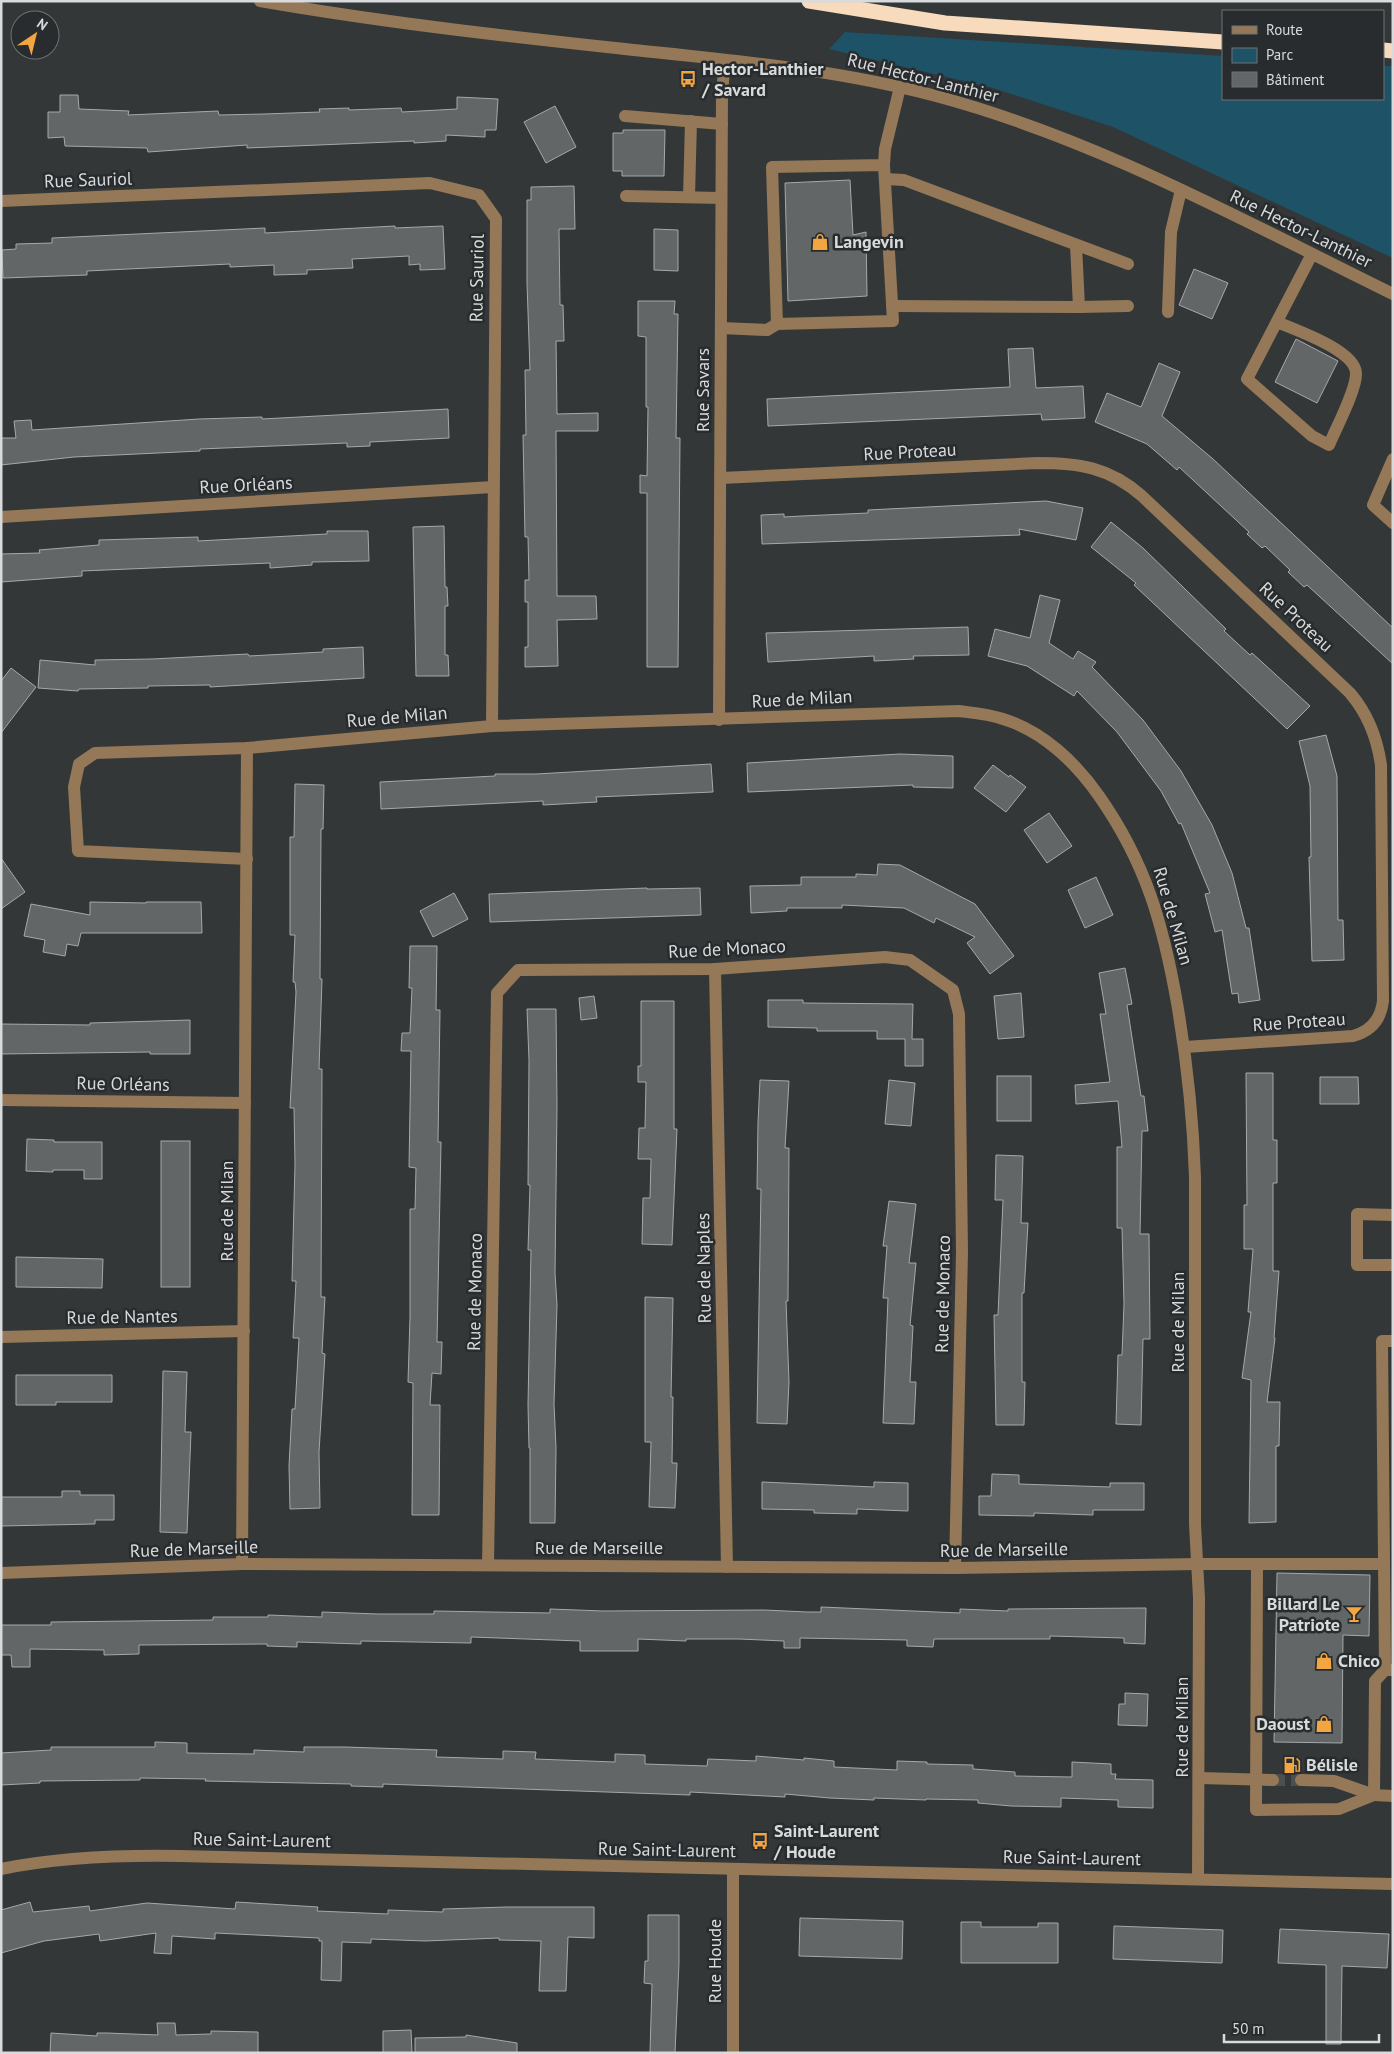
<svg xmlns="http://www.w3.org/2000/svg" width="1394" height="2054" font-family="'PT Sans',sans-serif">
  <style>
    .green { fill: #1d5267 }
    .building { fill: #626667; stroke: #a5a9ab }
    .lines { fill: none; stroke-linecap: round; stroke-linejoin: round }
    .minor-tunnel { stroke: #4c4f50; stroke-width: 12; stroke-dasharray: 12 6; stroke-linecap: butt }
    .minor { stroke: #947857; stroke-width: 12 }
    .highway { stroke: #f7dbbc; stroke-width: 15 }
    .labels { text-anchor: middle; stroke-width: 5; stroke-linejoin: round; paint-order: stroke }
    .poi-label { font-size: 18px; font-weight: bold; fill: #d8dadb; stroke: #292c2e; text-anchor: start }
    .street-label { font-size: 18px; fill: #d8dadb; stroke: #292c2e }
  </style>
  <rect width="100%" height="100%" fill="#333738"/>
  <!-- green -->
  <polygon class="green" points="845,32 1223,56 1223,99 1383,99 1383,66 1393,66 1393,258 1113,127 993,88 829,49"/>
  <!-- building -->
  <g class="building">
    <polygon points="60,95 78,95 79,109 129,111 128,115 218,111 219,115 264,114 320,112 319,109 349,108 349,110 401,108 402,112 457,109 457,97 498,99 496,130 485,130 485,137 446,135 446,141 414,143 414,141 247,148 247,145 148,152 147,148 65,146 64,137 48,138 48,112 60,112"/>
    <polygon points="555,106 576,147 546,163 524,122"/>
    <polygon points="623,130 665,130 664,176 622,176 622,171 613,171 613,133 623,133"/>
    <polygon points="850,180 853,235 866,232 867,296 788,301 785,183"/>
    <polygon points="574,186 575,229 559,229 560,305 563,305 564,341 556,341 557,414 598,413 598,431 556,431 557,596 596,596 597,619 557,620 558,666 525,667 525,647 528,647 528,602 525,602 525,580 529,580 528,537 525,537 523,435 526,435 525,370 530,370 527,283 527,200 531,200 531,187"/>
    <polygon points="395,226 395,228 443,226 445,269 420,270 420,264 409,265 409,256 352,259 353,268 307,270 307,274 274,275 274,265 230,267 230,264 87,271 87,275 3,278 2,250 16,249 16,244 52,243 52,238 265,228 265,233"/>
    <polygon points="654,229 678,230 678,271 654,270"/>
    <polygon points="1194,269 1228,283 1212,319 1179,305"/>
    <polygon points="638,301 675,301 674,314 678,314 676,438 680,438 678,667 647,667 647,493 640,493 640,475 647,476 648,407 646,407 646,337 638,336"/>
    <polygon points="1296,339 1338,361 1317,403 1275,382"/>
    <polygon points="1033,348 1036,388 1083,386 1085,418 1042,420 1041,414 768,426 767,399 1010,387 1008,349"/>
    <polygon points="1159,363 1180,372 1162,416 1213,459 1393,628 1393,664 1307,585 1304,587 1288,572 1290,570 1265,546 1262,548 1247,534 1249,532 1179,467 1177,470 1147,444 1095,422 1107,393 1141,407"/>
    <polygon points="448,409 449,438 370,442 370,446 347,447 347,443 200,449 200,451 74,457 1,465 1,438 16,438 14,421 31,420 32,430 199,419 262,417 262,419"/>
    <polygon points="1046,501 1083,508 1076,540 1019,529 1020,535 762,544 761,515 784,514 784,517 802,516 868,513 868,510"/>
    <polygon points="1111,522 1143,548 1226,629 1224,631 1250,655 1252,653 1310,706 1287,729 1134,585 1136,583 1091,547"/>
    <polygon points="444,526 445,587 447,587 448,606 445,606 445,655 448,655 449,676 416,676 413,527"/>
    <polygon points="327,531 368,531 369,561 312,562 312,565 270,568 270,563 82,571 82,576 1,582 1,554 40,553 39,550 99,545 99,540 198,537 198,541 327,534"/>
    <polygon points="1040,595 1060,600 1049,643 1073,659 1078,651 1096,662 1092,667 1143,720 1181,771 1212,825 1232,873 1246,928 1249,928 1260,1000 1239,1003 1238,993 1232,994 1222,930 1215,932 1205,894 1210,893 1181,823 1179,824 1161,791 1117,732 1077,691 1074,696 1027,666 988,656 995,629 1030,638"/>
    <polygon points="968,627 969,655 913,656 914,659 874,661 874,656 768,662 766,633"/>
    <polygon points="363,647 364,678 210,687 210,685 148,686 148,688 79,689 78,691 38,688 40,660 95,665 95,660 152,659 248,654 249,656 323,652 323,649"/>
    <polygon points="11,668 36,687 1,733 1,681"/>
    <polygon points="1326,735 1337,776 1338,920 1343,920 1344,960 1312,961 1309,857 1311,857 1310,786 1299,741"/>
    <polygon points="900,754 953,756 953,788 913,787 913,785 748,792 747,763"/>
    <polygon points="711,764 713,792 596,797 597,802 543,805 543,801 381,809 380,782 495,776 495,774 536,774"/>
    <polygon points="993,765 1009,777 1010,775 1026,787 1006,812 974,788"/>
    <polygon points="295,784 324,785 323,829 321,829 320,979 322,979 319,1069 322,1069 321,1297 325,1297 322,1353 325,1354 319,1452 320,1508 290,1509 289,1466 292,1409 295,1409 299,1338 293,1338 296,1281 292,1281 295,1164 294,1108 290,1108 296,992 295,982 293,982 295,935 290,935 290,837 294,837"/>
    <polygon points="1049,813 1072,846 1047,863 1024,830"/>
    <polygon points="1,858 25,892 1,909"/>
    <polygon points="878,864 900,865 975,904 1014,956 990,974 967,943 975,937 936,918 934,923 904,908 842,905 842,908 787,908 787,911 751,913 750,886 801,885 801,877 856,877 856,874 877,875"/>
    <polygon points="1096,877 1113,915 1085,928 1068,890"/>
    <polygon points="647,888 647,889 700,888 701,915 490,922 489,894"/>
    <polygon points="454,893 468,919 433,937 420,911"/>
    <polygon points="90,902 146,903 146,902 201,902 202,933 81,933 78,946 67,944 65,956 43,952 45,940 24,936 31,904 90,915"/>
    <polygon points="410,946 437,946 436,1010 440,1010 438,1142 441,1142 437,1342 442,1342 441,1374 432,1373 430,1405 440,1405 439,1515 412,1515 413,1383 408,1382 410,1317 410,1209 415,1209 416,1168 409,1167 411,1051 401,1051 402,1033 410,1033 412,988 409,988"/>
    <polygon points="1125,968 1132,1004 1127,1005 1141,1096 1144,1096 1148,1131 1142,1131 1140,1234 1149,1234 1150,1339 1143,1339 1141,1425 1116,1424 1118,1355 1122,1355 1124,1304 1122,1228 1117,1228 1117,1147 1122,1147 1118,1101 1076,1104 1075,1085 1110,1082 1100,1014 1106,1014 1099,973"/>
    <polygon points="1021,993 1024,1037 998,1039 994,996"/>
    <polygon points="594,996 597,1018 581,1020 579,998"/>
    <polygon points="768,1000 803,1000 803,1003 913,1004 912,1039 923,1039 923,1066 905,1066 905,1039 877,1039 877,1031 817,1031 817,1028 768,1027"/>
    <polygon points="641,1001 674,1001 674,1129 677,1129 672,1245 642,1244 643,1198 650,1198 651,1159 638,1159 639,1128 645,1128 646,1082 638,1082 638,1066 641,1066"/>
    <polygon points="527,1009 556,1009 557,1106 555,1273 557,1305 554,1404 556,1448 555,1523 530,1523 530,1448 529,1448 528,1405 531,1250 528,1250 530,1185 528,1185 529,1060"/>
    <polygon points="190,1020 190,1054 150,1054 150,1052 1,1054 1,1024 90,1025 90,1023"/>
    <polygon points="1246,1073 1273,1073 1273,1140 1277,1140 1277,1183 1273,1183 1273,1271 1279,1271 1274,1338 1275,1338 1267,1402 1280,1402 1279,1446 1276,1446 1276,1522 1249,1523 1251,1380 1242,1378 1251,1312 1248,1312 1253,1249 1244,1249 1244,1205 1247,1205"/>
    <rect x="997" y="1076" width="34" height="45"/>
    <polygon points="1320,1077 1358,1077 1359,1104 1320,1104"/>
    <polygon points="760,1080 789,1081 785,1148 789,1148 788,1301 786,1301 789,1382 787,1424 757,1423 761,1189 757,1189 758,1123"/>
    <polygon points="889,1080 915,1083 911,1126 885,1124"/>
    <polygon points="27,1139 54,1140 54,1142 102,1142 102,1179 84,1179 84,1170 53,1170 53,1172 26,1171"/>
    <rect x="161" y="1141" width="29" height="146"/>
    <polygon points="996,1155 1023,1156 1021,1223 1028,1223 1024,1293 1022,1293 1022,1382 1025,1382 1024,1425 996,1425 994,1315 998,1315 1003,1200 995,1200"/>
    <polygon points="889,1201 916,1204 909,1263 916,1263 910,1325 913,1326 910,1382 916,1382 914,1424 883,1423 888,1298 883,1298 887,1246 883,1246"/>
    <polygon points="16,1257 103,1259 102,1288 16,1287"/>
    <polygon points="645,1297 673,1298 671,1397 673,1397 672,1463 677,1463 675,1508 649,1507 651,1442 645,1442"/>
    <polygon points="163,1371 187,1372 185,1432 191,1432 187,1533 160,1532"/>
    <polygon points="16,1375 112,1375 112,1402 56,1402 56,1405 16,1405"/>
    <polygon points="992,1474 1019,1475 1019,1484 1110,1487 1110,1483 1144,1483 1144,1510 1093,1510 1093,1515 1034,1513 1034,1516 979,1515 979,1496 991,1496"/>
    <polygon points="762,1482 874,1487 874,1482 908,1483 908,1511 857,1509 857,1514 814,1513 814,1510 762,1509"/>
    <polygon points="62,1491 80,1491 80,1495 114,1495 114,1520 95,1520 95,1524 1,1526 1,1497 62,1497"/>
    <polygon points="1277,1573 1370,1575 1369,1636 1343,1635 1342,1743 1274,1742"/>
    <polygon points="821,1607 960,1613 960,1609 1008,1611 1008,1609 1146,1608 1145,1644 1124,1643 1124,1638 1050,1636 1050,1639 934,1639 933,1647 907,1646 907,1640 800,1638 800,1648 784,1648 784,1641 739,1639 686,1639 686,1641 638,1639 638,1651 580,1651 580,1641 471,1637 471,1643 361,1641 361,1644 297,1642 297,1647 267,1646 267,1644 139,1645 139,1654 104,1655 104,1650 30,1649 30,1667 12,1667 11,1655 1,1655 1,1625 51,1625 51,1622 213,1620 213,1617 268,1617 268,1615 322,1617 322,1612 378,1614 434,1614 434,1611 550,1613 550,1609 603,1611 764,1610 807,1612 821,1612"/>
    <polygon points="1125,1693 1148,1694 1147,1726 1118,1725 1119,1704 1125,1704"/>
    <polygon points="155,1742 187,1743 187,1753 254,1754 254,1750 304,1752 304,1747 345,1747 437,1750 436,1757 503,1759 503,1751 536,1752 535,1759 615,1762 615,1754 645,1755 645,1764 707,1766 708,1759 756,1761 756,1756 804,1760 804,1758 834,1761 834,1767 897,1770 897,1761 927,1762 927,1764 973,1765 973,1769 1015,1772 1015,1776 1072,1777 1072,1762 1111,1764 1111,1774 1116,1774 1115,1779 1153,1780 1153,1808 1118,1807 1118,1800 1061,1798 1061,1807 1011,1806 978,1803 978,1800 926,1799 926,1800 874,1798 874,1800 830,1798 785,1794 785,1797 690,1792 690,1795 383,1784 383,1787 351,1786 351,1784 205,1781 206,1779 140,1778 140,1780 40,1781 40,1783 1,1785 1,1753 51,1750 51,1747 155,1747"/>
    <polygon points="30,1902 33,1912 89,1906 90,1911 147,1903 235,1909 236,1902 318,1907 317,1911 388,1914 388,1910 443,1912 443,1909 506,1907 594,1907 594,1938 568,1937 566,1991 539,1991 541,1941 499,1940 499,1938 425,1941 371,1939 371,1943 342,1942 341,1981 321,1980 322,1941 319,1941 319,1938 215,1933 215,1939 172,1936 171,1954 154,1953 156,1933 100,1941 99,1934 44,1941 1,1953 1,1910"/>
    <polygon points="648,1915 679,1915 679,1963 675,2053 650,2053 652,1984 644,1983 645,1961 648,1961"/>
    <polygon points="800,1918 903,1921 902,1959 799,1956"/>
    <polygon points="961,1922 981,1922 981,1927 1038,1927 1038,1923 1058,1923 1058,1963 961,1963"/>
    <polygon points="1114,1926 1223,1930 1222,1963 1113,1959"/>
    <polygon points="1280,1929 1389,1934 1387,1968 1342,1966 1341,2044 1326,2044 1326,1965 1278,1963"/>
    <polygon points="157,2023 175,2023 176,2035 211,2034 211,2031 258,2032 258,2053 50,2053 51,2033 97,2036 97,2033 107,2033 158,2035"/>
    <polygon points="411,2030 412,2053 383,2053 383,2031"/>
    <polygon points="466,2035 517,2043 517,2053 415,2053 415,2038 466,2037"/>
  </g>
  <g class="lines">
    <!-- minor-tunnel -->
    <polyline class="minor-tunnel" points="1273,1780 1301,1780"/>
    <!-- minor -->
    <g class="minor">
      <path d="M260,1C381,22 503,36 625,49C729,60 835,69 936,96C1097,139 1244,221 1393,294"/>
      <polyline points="625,116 722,124"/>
      <polyline points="884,165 772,167 777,324 893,321 884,165 885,149 900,87"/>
      <polyline points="885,179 904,180 1128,264"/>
      <polyline points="626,196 721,198"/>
      <polyline points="689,197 691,121"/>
      <polyline points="1,201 430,183 479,195 496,219 492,726"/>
      <polyline points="892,306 1079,307 1076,245"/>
      <polyline points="1079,307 1128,306"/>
      <polyline points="1168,312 1171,232 1181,190"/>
      <path d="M1277,322C1295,330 1355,350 1356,373C1357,389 1336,428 1329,445L1312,436L1247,379L1312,254"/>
      <polyline points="721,328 767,330 777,324"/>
      <polyline points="1393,459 1373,505 1393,523"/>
      <path d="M721,478L1037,463C1079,463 1109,467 1142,496L1350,693C1368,714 1377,737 1381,765L1383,1001C1381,1019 1371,1031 1353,1036L1185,1047"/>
      <polyline points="1,517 493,487"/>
      <polyline points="719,720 722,93 725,60"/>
      <path d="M247,859L78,851L74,787L79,764L95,753L247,748L492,726L959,711C974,713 989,714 1003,719C1043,731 1076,763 1099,796C1146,863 1163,924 1177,1003C1187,1061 1193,1118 1195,1177V1524L1199,1598L1198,1879"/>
      <polyline points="715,969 727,1567"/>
      <polyline points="1,1100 245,1103"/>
      <polyline points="1393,1215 1357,1214 1357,1265 1393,1265"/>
      <polyline points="1,1337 244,1331"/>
      <polyline points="242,1564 247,748"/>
      <polyline points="1257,1564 1256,1810 1339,1809 1374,1795"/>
      <polyline points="488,1565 497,993 518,970 715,969 885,957 910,960 953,990 959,1014 962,1252 955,1568"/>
      <polyline points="1,1573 242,1564 955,1568 1197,1564 1383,1564"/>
      <polyline points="1385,1670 1382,1341 1393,1341"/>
      <polyline points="1393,1670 1385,1670 1375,1681 1374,1795 1393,1796"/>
      <polyline points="1200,1778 1273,1780"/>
      <polyline points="1301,1780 1334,1781 1374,1795"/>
      <path d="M1,1869C60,1857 119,1855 179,1856L1393,1884"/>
      <polyline points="733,1869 733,2053"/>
    </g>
    <!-- highway -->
    <g class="highway">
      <polyline points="809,1 945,23 1223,42"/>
      <polyline points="1383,50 1393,51"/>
    </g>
  </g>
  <!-- icons -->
  <defs>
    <g id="bus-bare" transform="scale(1.35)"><path d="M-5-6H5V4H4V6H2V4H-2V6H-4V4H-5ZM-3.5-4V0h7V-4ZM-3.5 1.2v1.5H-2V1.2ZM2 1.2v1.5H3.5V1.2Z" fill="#f2a541" stroke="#292c2e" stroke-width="2.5" paint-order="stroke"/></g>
    <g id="shop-bare" transform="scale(1.35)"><path d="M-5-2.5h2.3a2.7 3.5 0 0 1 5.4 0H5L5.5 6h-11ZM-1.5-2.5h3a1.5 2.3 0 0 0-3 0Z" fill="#f2a541" stroke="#292c2e" stroke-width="2.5" paint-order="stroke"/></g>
    <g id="bar-bare" transform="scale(1.35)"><path d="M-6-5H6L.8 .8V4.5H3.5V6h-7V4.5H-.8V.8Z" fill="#f2a541" stroke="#292c2e" stroke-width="2.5" paint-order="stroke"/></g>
    <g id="fuel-bare" transform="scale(1.35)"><path d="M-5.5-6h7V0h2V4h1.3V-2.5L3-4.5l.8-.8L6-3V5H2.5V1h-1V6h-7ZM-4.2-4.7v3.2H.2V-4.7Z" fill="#f2a541" stroke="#292c2e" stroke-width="2.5" paint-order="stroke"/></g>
  </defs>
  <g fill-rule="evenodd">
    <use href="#bus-bare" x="688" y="79"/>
    <use href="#shop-bare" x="820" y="242"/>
    <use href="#bar-bare" x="1354" y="1614"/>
    <use href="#shop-bare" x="1324" y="1661"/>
    <use href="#shop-bare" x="1324" y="1724"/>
    <use href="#fuel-bare" x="1292" y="1765"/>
    <use href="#bus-bare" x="760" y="1841"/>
  </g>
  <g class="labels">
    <!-- poi labels -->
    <g class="poi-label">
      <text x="702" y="75">Hector-Lanthier<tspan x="702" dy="21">/ Savard</tspan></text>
      <text x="834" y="248">Langevin</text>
      <text x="1340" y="1610" text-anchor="end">Billard Le<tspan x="1340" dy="21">Patriote</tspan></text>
      <text x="1338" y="1667">Chico</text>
      <text x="1310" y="1730" text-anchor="end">Daoust</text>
      <text x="1306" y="1771">Bélisle</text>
      <text x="774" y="1837">Saint-Laurent<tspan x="774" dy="21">/ Houde</tspan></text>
    </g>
    <!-- street labels -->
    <g class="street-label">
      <text transform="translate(923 78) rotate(14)" y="6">Rue Hector-Lanthier</text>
      <text transform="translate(88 180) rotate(-2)" y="6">Rue Sauriol</text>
      <text transform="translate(1301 229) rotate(26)" y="6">Rue Hector-Lanthier</text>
      <text transform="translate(477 278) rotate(-89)" y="6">Rue Sauriol</text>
      <text transform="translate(703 390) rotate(-90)" y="6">Rue Savars</text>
      <text transform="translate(910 452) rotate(-3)" y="6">Rue Proteau</text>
      <text transform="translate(246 485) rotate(-3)" y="6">Rue Orléans</text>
      <text transform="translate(1296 617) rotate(43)" y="6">Rue Proteau</text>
      <text transform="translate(802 699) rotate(-3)" y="6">Rue de Milan</text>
      <text transform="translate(397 717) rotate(-5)" y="6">Rue de Milan</text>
      <text transform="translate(1173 916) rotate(74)" y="6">Rue de Milan</text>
      <text transform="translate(727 949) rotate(-3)" y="6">Rue de Monaco</text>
      <text transform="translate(1299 1022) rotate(-4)" y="6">Rue Proteau</text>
      <text transform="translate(123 1084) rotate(1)" y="6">Rue Orléans</text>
      <text transform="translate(227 1211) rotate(-90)" y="6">Rue de Milan</text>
      <text transform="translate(704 1268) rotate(-91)" y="6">Rue de Naples</text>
      <text transform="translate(475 1292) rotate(-89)" y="6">Rue de Monaco</text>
      <text transform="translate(943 1294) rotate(-89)" y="6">Rue de Monaco</text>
      <text transform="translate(122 1317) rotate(-1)" y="6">Rue de Nantes</text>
      <text transform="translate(1178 1322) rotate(-90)" y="6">Rue de Milan</text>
      <text x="599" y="1554">Rue de Marseille</text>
      <text transform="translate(194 1549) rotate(-2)" y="6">Rue de Marseille</text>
      <text transform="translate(1004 1550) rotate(-1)" y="6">Rue de Marseille</text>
      <text transform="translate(1182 1727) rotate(-90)" y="6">Rue de Milan</text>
      <text transform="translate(262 1840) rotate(1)" y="6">Rue Saint-Laurent</text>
      <text transform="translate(667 1850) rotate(1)" y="6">Rue Saint-Laurent</text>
      <text transform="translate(1072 1858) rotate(1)" y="6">Rue Saint-Laurent</text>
      <text transform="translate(715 1961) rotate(-90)" y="6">Rue Houde</text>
    </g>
  </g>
  <!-- border -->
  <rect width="1394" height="2054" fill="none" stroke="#d8dadb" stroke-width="5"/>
  <!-- legend -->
  <rect x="1222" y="10" width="162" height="90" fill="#292c2e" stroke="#6f7273"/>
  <rect x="1232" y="26" width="25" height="8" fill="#947857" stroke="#6f7273"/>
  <text x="1266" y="35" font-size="15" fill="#d8dadb">Route</text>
  <rect x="1232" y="48" width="25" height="15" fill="#1d5267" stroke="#6f7273"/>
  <text x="1266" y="60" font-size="15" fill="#d8dadb">Parc</text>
  <rect x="1232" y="72" width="25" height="15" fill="#626667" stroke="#6f7273"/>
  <text x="1266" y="85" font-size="15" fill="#d8dadb">Bâtiment</text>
  <!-- north arrow -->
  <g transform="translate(35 35) rotate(35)"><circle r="24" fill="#292c2e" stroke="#6f7273"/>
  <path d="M0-4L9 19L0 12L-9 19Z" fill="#f2a541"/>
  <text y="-8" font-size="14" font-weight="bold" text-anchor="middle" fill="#d8dadb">N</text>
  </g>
  <!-- scale -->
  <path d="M1224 2034v8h155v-8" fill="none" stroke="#d8dadb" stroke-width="2.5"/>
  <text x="1232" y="2034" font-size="15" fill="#d8dadb" stroke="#292c2e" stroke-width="4" paint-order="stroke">50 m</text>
</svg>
